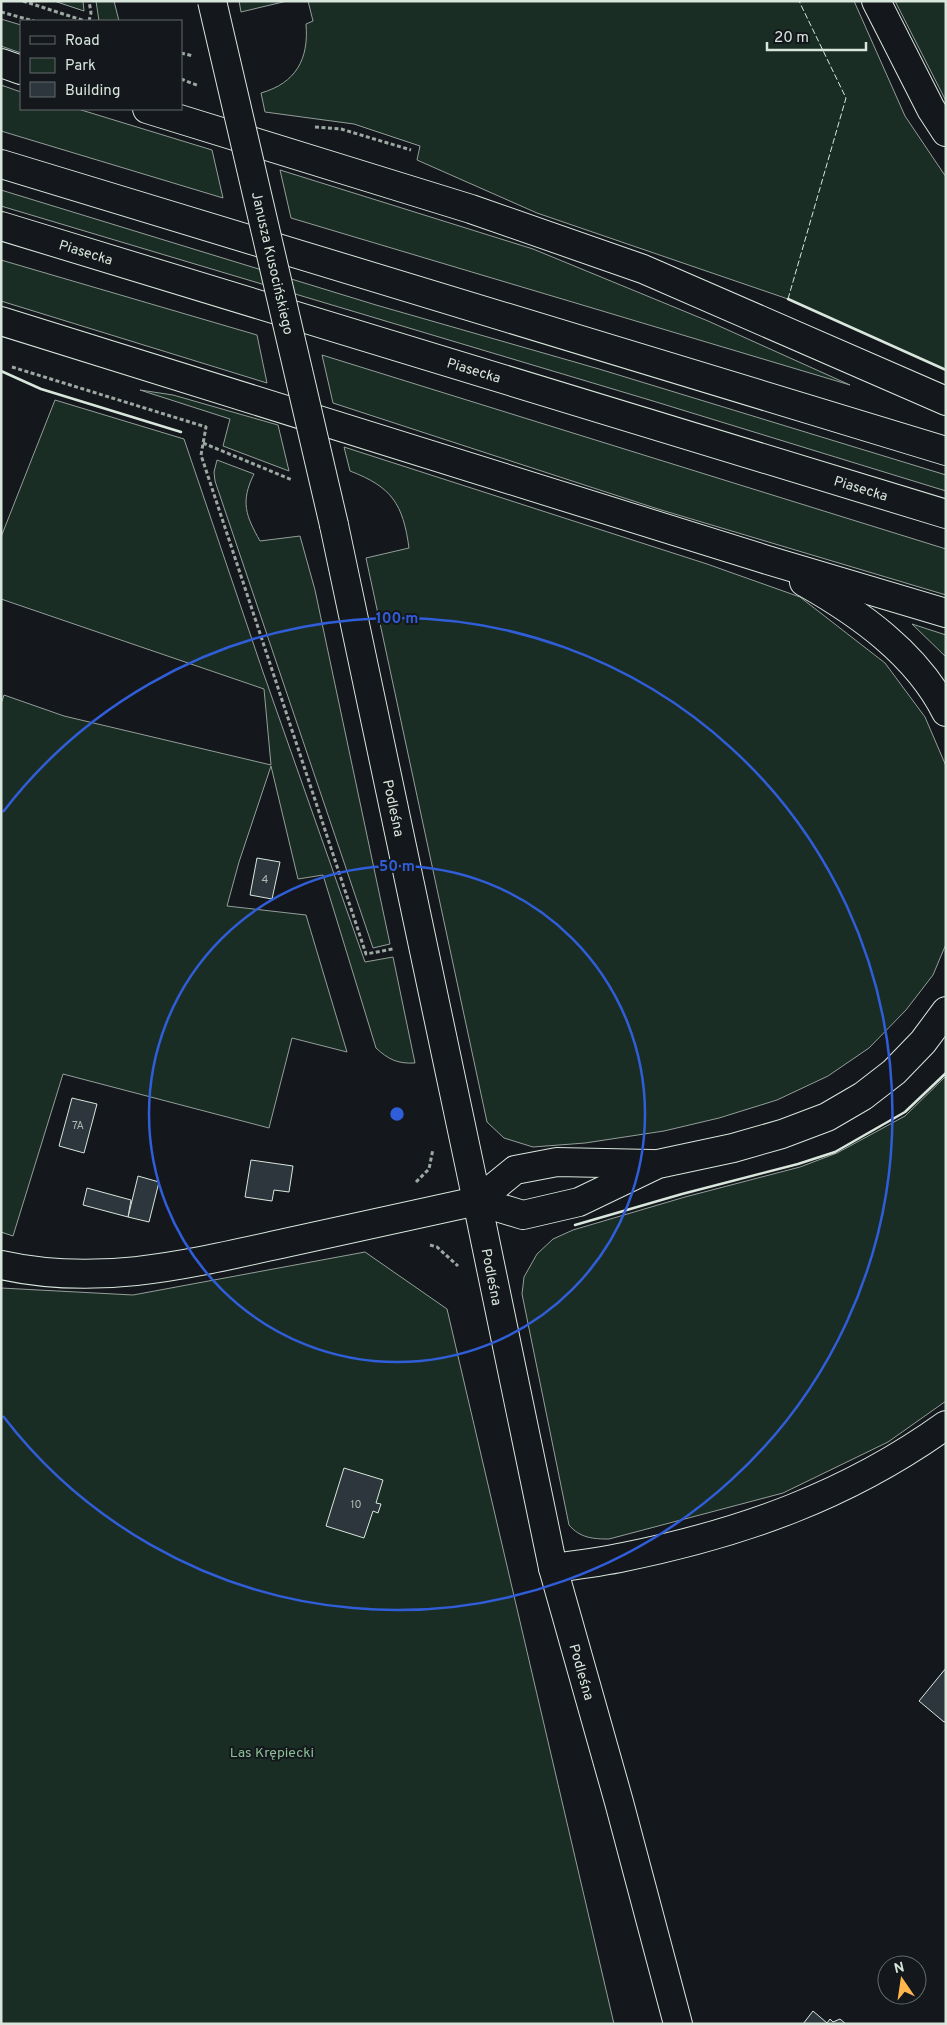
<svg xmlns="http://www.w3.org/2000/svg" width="947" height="2025" font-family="Overpass,sans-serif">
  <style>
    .green { fill: #1a2d24; stroke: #939e99 }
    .building { fill: #2c363c; stroke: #d8e6dc }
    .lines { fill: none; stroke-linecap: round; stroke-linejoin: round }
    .minor-casing { stroke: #d8e6dc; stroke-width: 30 }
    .tertiary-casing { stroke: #d8e6dc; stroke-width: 30 }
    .motorway-casing { stroke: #d8e6dc; stroke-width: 30 }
    .path { stroke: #9da8a2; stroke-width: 3; stroke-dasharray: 4 2.5; stroke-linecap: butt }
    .minor { stroke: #14181c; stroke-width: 28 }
    .tertiary { stroke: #14181c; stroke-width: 28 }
    .motorway { stroke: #14181c; stroke-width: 28 }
    .tertiary-bridge-casing { stroke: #d8e6dc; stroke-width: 30; stroke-linecap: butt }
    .tertiary-bridge { stroke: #14181c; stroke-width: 28 }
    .fence { stroke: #d8e6dc; stroke-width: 1; stroke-dasharray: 6 2.5; stroke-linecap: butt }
    .wall { stroke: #d8e6dc; stroke-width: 2.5 }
    .ring { fill: none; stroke: #305dd8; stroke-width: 2.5 }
    .labels { text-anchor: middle; stroke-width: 4; stroke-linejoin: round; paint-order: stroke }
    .number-label { font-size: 11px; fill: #adbab4 }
    .street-label { font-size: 14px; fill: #d8e6dc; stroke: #14181c }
    .park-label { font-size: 14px; fill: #8ac095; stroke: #14181c }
    .centre { fill: #305dd8; stroke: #14181c; stroke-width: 2.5 }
    .ring-label { font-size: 15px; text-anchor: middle; font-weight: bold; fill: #305dd8; stroke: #14181c; stroke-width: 4; stroke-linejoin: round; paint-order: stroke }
  </style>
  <rect width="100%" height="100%" fill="#14181c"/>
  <!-- green -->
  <g class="green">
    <polygon points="54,1 83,1 84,11"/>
    <polygon points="96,1 114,1 119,21 99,21"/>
    <polygon points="239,1 287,1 241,12"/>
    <path d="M308,1H854L905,116L946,177V370L788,299L537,213L417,160L420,146L354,124L265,112L261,93C296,83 309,59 306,24L313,21Z"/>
    <polygon points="895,1 946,1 946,101"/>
    <polygon points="1,19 21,25 21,53 1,46"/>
    <polygon points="1,85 21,92 21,109 78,109 212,150 223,198 1,131"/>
    <polygon points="280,170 533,249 708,321 850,385 291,218"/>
    <polygon points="1,190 376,305 599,369 946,475 946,491 653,401 1,206"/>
    <polygon points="1,260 257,335 267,383 1,301"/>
    <polygon points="322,355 946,549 946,595 658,509 333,403"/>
    <polygon points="140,390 173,395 278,425 289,471 223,446 230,419"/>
    <path d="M55,400L184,439L263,672L365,962L393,957L415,1063C397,1064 388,1059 376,1048L323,875L298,879L271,766L239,862L227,906L306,915L347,1052L292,1038L269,1128L63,1074L13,1236L1,1232V704L4,695L64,716L271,765L264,689L1,599V537Z"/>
    <path d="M344,447L707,564L800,597L885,663L925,717L946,766V944L933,975L906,1010L869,1048L828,1076L777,1100L719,1118L664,1131L585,1143L533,1147L504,1138L487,1122L366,558L409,548C403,504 392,487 350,471Z"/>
    <path d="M217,460L254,474C240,502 246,516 260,541L300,536L315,590L390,944L373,948L215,481L214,472Z"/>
    <polygon points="912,624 946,635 946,657"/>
    <path d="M946,1076V1401L888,1442L783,1493L609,1539C593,1539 580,1538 569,1525L522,1294L524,1277L537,1254L553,1239L573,1230L685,1197L800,1167L837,1153L905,1116Z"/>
    <polygon points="365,1252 447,1309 614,2024 1,2024 1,1288 133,1295"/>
  </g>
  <!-- building -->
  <g class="building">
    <polygon points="257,858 280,862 272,899 250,895"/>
    <polygon points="72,1098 97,1104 84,1153 59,1146"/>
    <polygon points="251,1160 293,1166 289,1192 274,1190 272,1201 245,1197"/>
    <polygon points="138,1176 159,1182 149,1222 128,1217"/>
    <polygon points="87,1188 131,1200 128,1217 83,1205"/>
    <polygon points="344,1468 383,1480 376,1503 381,1504 378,1513 373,1511 364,1538 326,1526"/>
    <polygon points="946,1668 946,1721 944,1722 919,1701"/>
    <polygon points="813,2011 827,2023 830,2019 833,2022 840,2019 846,2024 803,2024"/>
  </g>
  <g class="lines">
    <!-- minor casing -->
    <g class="minor-casing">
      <g id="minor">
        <polyline points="876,1 931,109 946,132"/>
        <polyline points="477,1201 553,1568 619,1802 678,2024"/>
        <path d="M553,1568C576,1565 601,1562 624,1557C742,1533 847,1496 946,1425"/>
      </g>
    </g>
    <!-- tertiary casing -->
    <g class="tertiary-casing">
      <path id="tertiary" d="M1,1265C99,1287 190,1264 285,1243C349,1229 413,1215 477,1201L334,525"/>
    </g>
    <!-- motorway casing -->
    <g class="motorway-casing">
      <g id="motorway">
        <polyline points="1,63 21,70"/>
        <polyline points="147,109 471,209 643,269 946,401"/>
        <polyline points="1,164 946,451"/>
        <polyline points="1,226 946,514"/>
        <polyline points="1,321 764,559 946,613"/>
        <path d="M804,582C859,613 917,654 946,712"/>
        <polyline points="477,1201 523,1215 579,1202 658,1164 733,1148 782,1134 827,1117 863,1096 894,1072 923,1042 946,1011"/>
        <polyline points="477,1201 515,1170 557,1162 652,1164"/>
      </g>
    </g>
    <!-- path -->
    <g class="path">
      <polyline points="23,1 85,21"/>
      <polyline points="1,12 34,21"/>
      <polyline points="89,21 91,13 89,1"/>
      <polyline points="181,53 193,56"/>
      <polyline points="181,79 199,86"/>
      <polyline points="315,127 341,129 411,150"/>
      <polyline points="12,367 206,427 201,455 366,954 393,949"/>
      <polyline points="203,443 292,480"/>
      <polyline points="416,1182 429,1169 433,1149"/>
      <polyline points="430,1245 437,1247 458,1266"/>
    </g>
    <!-- minor -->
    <use href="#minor" class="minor"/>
    <!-- tertiary -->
    <use href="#tertiary" class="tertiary"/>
    <!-- motorway -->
    <use href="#motorway" class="motorway"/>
    <!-- tertiary-bridge casing -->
    <g class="tertiary-bridge-casing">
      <polyline id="tertiary-bridge" points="212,1 334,525"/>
    </g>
    <!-- tertiary-bridge -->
    <use href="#tertiary-bridge" class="tertiary-bridge"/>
    <!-- fence -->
    <polyline class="fence" points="788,299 846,98 799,1"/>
    <!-- wall -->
    <g class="wall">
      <polyline points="788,299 946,370"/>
      <polyline points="1,371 41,389 181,432"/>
      <polyline points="575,1225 682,1194 798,1164 835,1152 905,1112 946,1073"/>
    </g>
  </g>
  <!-- distance rings -->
  <g class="ring">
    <circle cx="397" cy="1114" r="248"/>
    <path d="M3 812A496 496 0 1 1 3 1416"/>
  </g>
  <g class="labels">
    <!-- number labels -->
    <g class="number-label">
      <text x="265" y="883">4</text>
      <text x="78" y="1129">7A</text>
      <text x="356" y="1508">10</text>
    </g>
    <!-- street labels -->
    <g class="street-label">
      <text transform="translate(86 252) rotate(17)" y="5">Piasecka</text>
      <text transform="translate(273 263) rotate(77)" y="5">Janusza Kusocińskiego</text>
      <text transform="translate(474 370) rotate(17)" y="5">Piasecka</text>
      <text transform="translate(861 488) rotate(17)" y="5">Piasecka</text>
      <text transform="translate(394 808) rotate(78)" y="5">Podleśna</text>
      <text transform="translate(492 1277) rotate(79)" y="5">Podleśna</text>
      <text transform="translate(582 1672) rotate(74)" y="5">Podleśna</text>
    </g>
    <!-- park labels -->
    <g class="park-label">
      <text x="272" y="1757">Las Krępiecki</text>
    </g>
  </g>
  <circle cx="397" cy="1114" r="8" class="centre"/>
  <g class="ring-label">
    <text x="397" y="623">100 m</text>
    <text x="397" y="871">50 m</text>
  </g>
  <!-- border -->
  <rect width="947" height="2025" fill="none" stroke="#d8e6dc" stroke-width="5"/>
  <!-- legend -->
  <rect x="20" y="20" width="162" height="90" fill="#14181c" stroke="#626a69"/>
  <rect x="30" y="36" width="25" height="8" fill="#14181c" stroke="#626a69"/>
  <text x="65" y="45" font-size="15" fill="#d8e6dc">Road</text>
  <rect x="30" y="58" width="25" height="15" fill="#1a2d24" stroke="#626a69"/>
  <text x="65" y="70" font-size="15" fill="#d8e6dc">Park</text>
  <rect x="30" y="82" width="25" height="15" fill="#2c363c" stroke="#626a69"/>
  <text x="65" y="95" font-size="15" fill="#d8e6dc">Building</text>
  <!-- north arrow -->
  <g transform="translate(902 1980) rotate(347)"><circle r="24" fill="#14181c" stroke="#626a69"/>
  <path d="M0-4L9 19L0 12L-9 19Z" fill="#ffb74d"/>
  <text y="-8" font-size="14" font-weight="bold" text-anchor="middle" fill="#d8e6dc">N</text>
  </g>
  <!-- scale -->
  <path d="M767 42v8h99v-8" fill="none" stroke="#d8e6dc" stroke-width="2.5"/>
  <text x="774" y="42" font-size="15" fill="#d8e6dc" stroke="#14181c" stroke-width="4" paint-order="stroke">20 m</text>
</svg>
